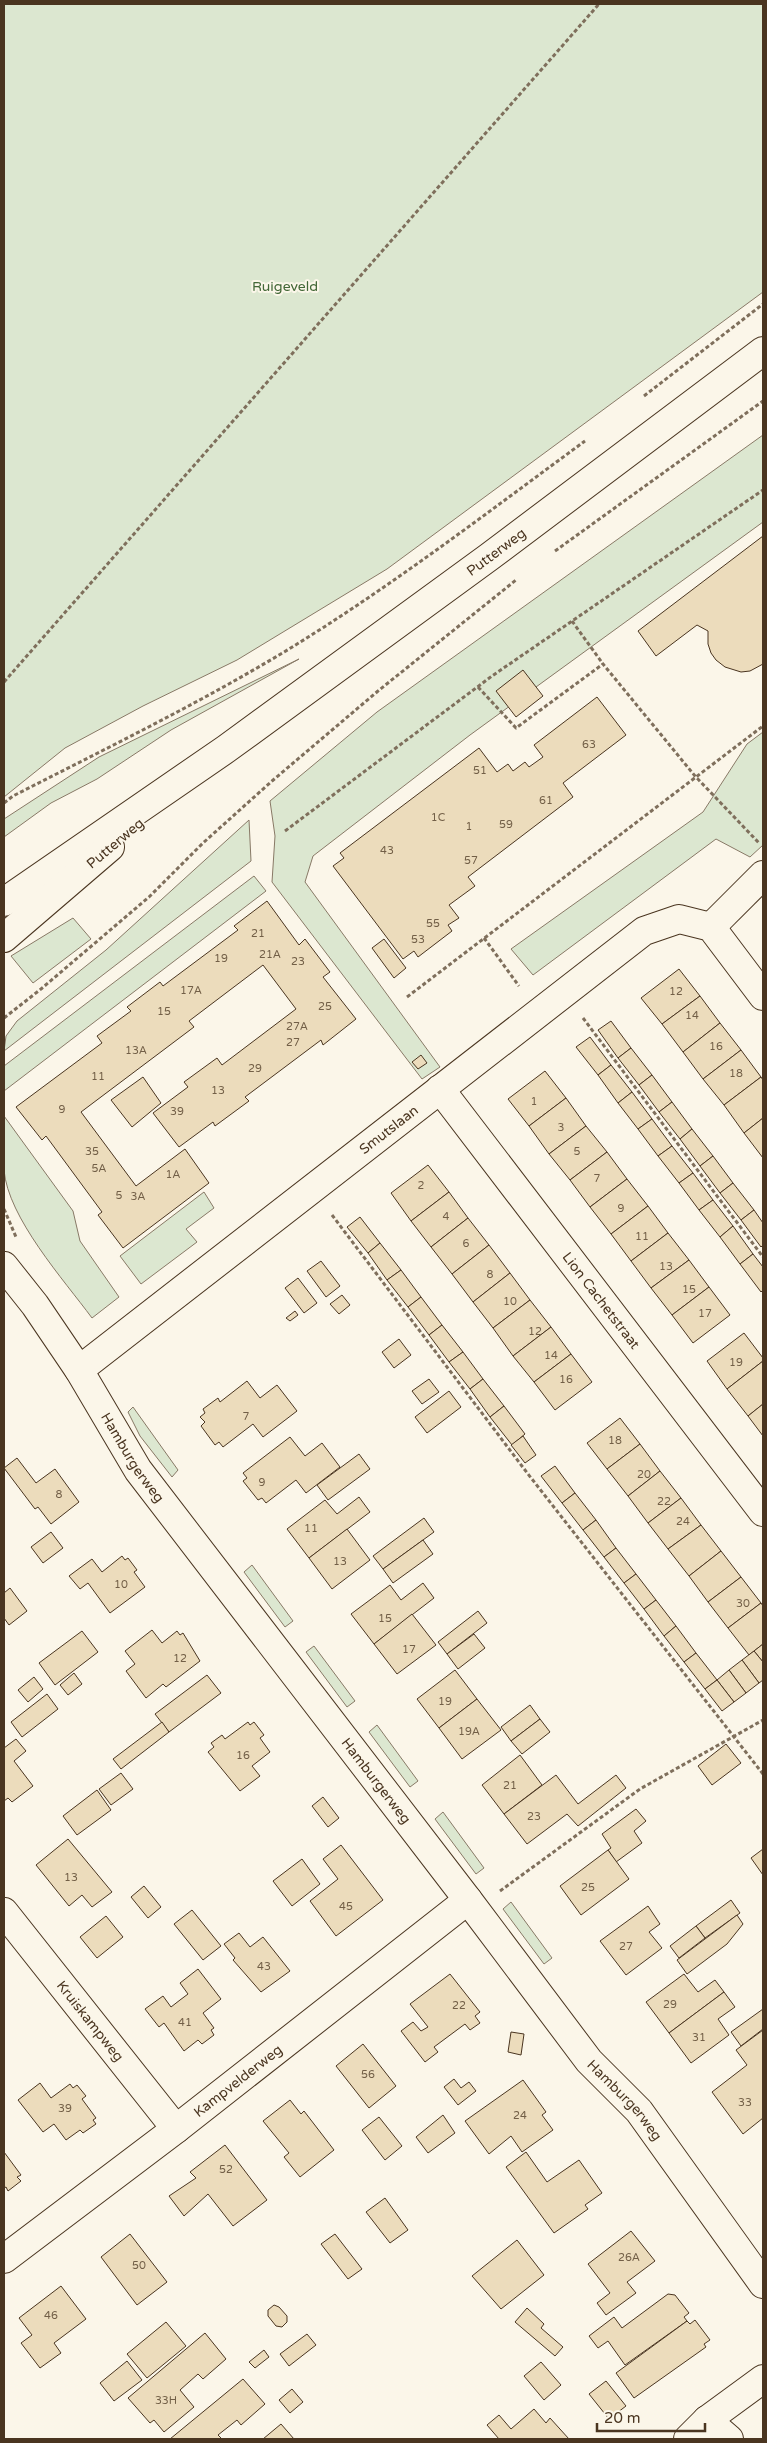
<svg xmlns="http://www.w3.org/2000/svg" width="767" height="2443" viewBox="0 0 767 2443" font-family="'Varela Round',sans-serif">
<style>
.green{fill:#dce7d0;stroke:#887966}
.building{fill:#ecdcbc;stroke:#4a3520}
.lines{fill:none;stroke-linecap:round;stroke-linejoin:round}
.minor-casing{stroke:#4a3520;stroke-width:30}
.tertiary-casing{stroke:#4a3520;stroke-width:30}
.primary-casing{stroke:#4a3520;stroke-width:30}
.path{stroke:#7f6f5c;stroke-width:3;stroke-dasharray:4 2.5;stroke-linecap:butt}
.minor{stroke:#fbf6e9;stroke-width:28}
.tertiary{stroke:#fbf6e9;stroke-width:28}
.primary{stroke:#fbf6e9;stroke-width:28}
.labels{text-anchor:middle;stroke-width:4;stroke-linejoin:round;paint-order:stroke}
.number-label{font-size:11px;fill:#725f47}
.park-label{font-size:14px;fill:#436837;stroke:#fbf6e9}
.street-label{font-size:14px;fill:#4a3520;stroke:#fbf6e9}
</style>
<rect width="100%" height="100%" fill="#fbf6e9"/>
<g class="green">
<polygon points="4,4 763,4 763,292 387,569 237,660 143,706 65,748 4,797"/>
<polygon points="763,435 763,522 470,735 313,856 305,882 440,1067 422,1079 272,882 275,836 270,801 377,712"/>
<polygon points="299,659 171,730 97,779 51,803 4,837 4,819 99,757"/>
<polygon points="763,732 763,845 750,857 716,839 533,975 511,949 703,812 747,744"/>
<polygon points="249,820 251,861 4,1051 6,1036 17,1021 106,950"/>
<polygon points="254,876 266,891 4,1091 4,1066"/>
<polygon points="73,918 91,939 33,983 11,956"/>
<path d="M 4,1116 L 73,1211 L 80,1241 L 119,1297 L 92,1318 C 64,1280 8,1218 4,1170 C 2,1153 4,1134 4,1116 Z"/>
<polygon points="204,1192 214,1208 186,1229 197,1242 141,1284 120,1256"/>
<polygon points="133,1407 178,1470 172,1477 140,1436 128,1412"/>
<polygon points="252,1565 293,1621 285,1627 244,1572"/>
<polygon points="314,1646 355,1701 347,1707 306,1652"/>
<polygon points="377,1725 418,1781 410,1787 369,1732"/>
<polygon points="443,1812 484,1868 476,1874 435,1819"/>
<polygon points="511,1902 552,1958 544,1964 503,1909"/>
</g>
<g class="building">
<polygon points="763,536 763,664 750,671 741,672 725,667 716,660 711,653 708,644 708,631 697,625 656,656 638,631"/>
<polygon points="523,670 543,696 516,717 496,691"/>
<polygon points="597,697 626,735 563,783 573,797 468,877 475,886 449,905 459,918 448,925 452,931 418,957 414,951 403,959 333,866 344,858 340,853 479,748 497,772 508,764 513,771 525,762 529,767 543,757 534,745"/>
<polygon points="267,901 299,945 305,939 330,972 323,977 356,1019 323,1045 321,1040 245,1097 249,1101 215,1126 213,1122 179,1147 153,1113 188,1087 184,1082 217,1058 222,1065 296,1009 263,965 189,1021 194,1027 81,1112 136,1186 185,1149 209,1183 123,1248 98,1215 102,1212 46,1136 42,1140 16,1107 102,1043 97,1036 131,1011 127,1007 160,982 163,986 238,930 234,926"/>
<polygon points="384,939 406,968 394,978 372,948"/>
<polygon points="679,969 700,996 662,1024 641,998"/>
<polygon points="700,996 720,1023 683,1052 662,1024"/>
<polygon points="611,1021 631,1048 618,1058 598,1030"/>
<polygon points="720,1023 741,1050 703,1079 683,1052"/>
<polygon points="590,1037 611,1065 598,1075 576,1047"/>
<polygon points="631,1048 652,1075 639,1085 618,1058"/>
<polygon points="741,1050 761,1077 724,1105 703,1079"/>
<polygon points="421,1055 427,1063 418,1069 412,1062"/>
<polygon points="611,1065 632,1092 618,1103 598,1075"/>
<polygon points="545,1071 566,1098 529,1126 508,1099"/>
<polygon points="652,1075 672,1102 659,1112 639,1085"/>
<polygon points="143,1077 161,1103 132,1127 111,1100"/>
<polygon points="761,1077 763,1080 763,1118 744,1133 724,1105"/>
<polygon points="632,1092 652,1119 638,1129 618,1103"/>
<polygon points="566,1098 586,1126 549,1154 529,1126"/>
<polygon points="672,1102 692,1129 680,1139 659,1112"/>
<polygon points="763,1118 763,1158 744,1133"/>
<polygon points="652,1119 672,1146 658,1156 638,1129"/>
<polygon points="586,1126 607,1152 570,1180 549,1154"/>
<polygon points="692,1129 713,1156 700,1166 680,1139"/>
<polygon points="672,1146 693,1173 679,1183 658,1156"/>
<polygon points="607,1152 627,1179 590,1207 570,1180"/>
<polygon points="713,1156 733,1183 720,1193 700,1166"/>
<polygon points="428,1165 449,1192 411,1221 391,1193"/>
<polygon points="693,1173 713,1200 699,1210 679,1183"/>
<polygon points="627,1179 648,1206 611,1234 590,1207"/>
<polygon points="733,1183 754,1210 741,1220 720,1193"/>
<polygon points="449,1192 468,1218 431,1247 411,1221"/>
<polygon points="713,1200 733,1226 720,1237 699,1210"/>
<polygon points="648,1206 668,1233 631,1261 611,1234"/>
<polygon points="754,1210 763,1223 763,1245 761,1247 741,1220"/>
<polygon points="360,1217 380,1243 368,1253 347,1227"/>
<polygon points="468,1218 489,1245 452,1274 431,1247"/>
<polygon points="733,1226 753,1254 740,1264 720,1237"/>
<polygon points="668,1233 689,1260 651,1288 631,1261"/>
<polygon points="380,1243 401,1270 387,1280 368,1253"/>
<polygon points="489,1245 510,1273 473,1302 452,1274"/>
<polygon points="753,1254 763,1267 763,1290 761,1292 740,1264"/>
<polygon points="689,1260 709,1287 672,1315 651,1288"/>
<polygon points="321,1261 340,1286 326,1297 307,1271"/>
<polygon points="401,1270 421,1297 408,1307 387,1280"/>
<polygon points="510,1273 530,1300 493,1328 473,1302"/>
<polygon points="298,1278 317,1303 304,1313 285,1288"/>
<polygon points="709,1287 730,1315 693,1343 672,1315"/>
<polygon points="342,1295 350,1305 339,1314 330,1304"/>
<polygon points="421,1297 442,1325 429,1335 408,1307"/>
<polygon points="530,1300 551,1327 513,1356 493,1328"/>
<polygon points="295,1311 298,1315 290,1321 286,1318"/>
<polygon points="442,1325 463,1352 449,1362 429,1335"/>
<polygon points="551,1327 571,1354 534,1382 513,1356"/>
<polygon points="744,1333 763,1358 763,1361 727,1389 707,1361"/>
<polygon points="399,1339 411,1355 394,1368 382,1352"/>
<polygon points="463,1352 483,1379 470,1389 449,1362"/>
<polygon points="571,1354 592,1382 555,1410 534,1382"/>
<polygon points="763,1361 763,1404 748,1416 727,1389"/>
<polygon points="429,1379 439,1392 422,1404 412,1391"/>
<polygon points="483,1379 504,1406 490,1417 470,1389"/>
<polygon points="247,1381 260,1398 277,1385 297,1411 263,1437 253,1424 223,1447 219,1442 215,1445 201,1426 205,1422 200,1417 205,1413 203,1409 218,1398 220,1402"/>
<polygon points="449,1391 461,1407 427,1433 415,1417"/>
<polygon points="763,1404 763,1436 748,1416"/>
<polygon points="504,1406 525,1434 512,1445 490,1417"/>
<polygon points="620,1418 640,1444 607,1469 587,1443"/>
<polygon points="523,1436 536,1455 525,1463 511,1445"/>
<polygon points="290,1437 305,1456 322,1443 340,1467 306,1493 296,1480 266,1503 262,1498 258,1500 243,1481 247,1478 243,1473"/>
<polygon points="640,1444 660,1471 628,1496 607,1469"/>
<polygon points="359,1454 370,1469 328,1500 317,1485"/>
<polygon points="17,1458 36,1483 55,1469 79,1502 51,1524 38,1507 35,1509 4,1468"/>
<polygon points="555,1466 575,1493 562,1503 541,1476"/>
<polygon points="660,1471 681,1498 648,1523 628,1496"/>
<polygon points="575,1493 596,1520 583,1530 562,1503"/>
<polygon points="359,1497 370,1512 309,1558 287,1529 325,1500 337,1514"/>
<polygon points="681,1498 701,1525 668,1549 648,1523"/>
<polygon points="424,1518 434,1532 383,1569 373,1556"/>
<polygon points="596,1520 616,1548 604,1557 583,1530"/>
<polygon points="701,1525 721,1551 689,1576 668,1549"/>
<polygon points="347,1529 370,1560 332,1589 309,1558"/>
<polygon points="51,1532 63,1548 43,1563 31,1547"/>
<polygon points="423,1540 433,1554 393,1583 383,1569"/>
<polygon points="616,1548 636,1574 624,1583 604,1557"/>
<polygon points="721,1551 741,1577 708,1602 689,1576"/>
<polygon points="122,1556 125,1560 128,1558 137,1570 134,1572 145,1587 110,1613 88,1583 80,1589 69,1576 92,1559 102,1572"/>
<polygon points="636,1574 656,1600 644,1609 624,1583"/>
<polygon points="741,1577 761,1603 728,1628 708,1602"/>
<polygon points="423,1583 434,1598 374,1644 351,1614 390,1585 401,1600"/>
<polygon points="10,1588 27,1611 9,1625 4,1618 4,1593"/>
<polygon points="656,1600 676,1626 664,1636 644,1609"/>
<polygon points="761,1603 763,1606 763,1644 749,1655 728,1628"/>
<polygon points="478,1611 487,1623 447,1654 438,1642"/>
<polygon points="412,1614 436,1645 397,1674 374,1644"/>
<polygon points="676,1626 696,1653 684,1662 664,1636"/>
<polygon points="152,1630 162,1643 177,1631 180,1635 183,1633 200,1661 166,1687 163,1684 146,1698 126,1671 135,1664 125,1651"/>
<polygon points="82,1631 98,1652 55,1685 39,1663"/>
<polygon points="474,1634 485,1648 458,1669 447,1654"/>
<polygon points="763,1644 763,1662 754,1651"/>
<polygon points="754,1651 763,1662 763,1680 759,1683 742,1660"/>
<polygon points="696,1653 717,1680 705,1689 684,1662"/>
<polygon points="742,1660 759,1683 746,1693 729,1670"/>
<polygon points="455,1670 477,1699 439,1728 417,1699"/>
<polygon points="729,1670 746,1693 734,1702 717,1680"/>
<polygon points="74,1673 82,1684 68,1695 60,1685"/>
<polygon points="207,1675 221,1693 169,1732 155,1714"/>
<polygon points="34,1677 43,1689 28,1702 18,1690"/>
<polygon points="717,1680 734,1702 722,1711 705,1689"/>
<polygon points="47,1694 58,1709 22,1737 11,1722"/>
<polygon points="477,1699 501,1730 462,1759 439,1728"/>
<polygon points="530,1705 540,1719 511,1741 501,1727"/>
<polygon points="540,1719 550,1732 522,1754 511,1741"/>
<polygon points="162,1722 169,1732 121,1769 113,1759"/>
<polygon points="248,1722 250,1725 254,1722 264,1735 260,1738 270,1752 252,1766 260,1776 240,1791 208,1752 214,1747 211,1743 222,1735 225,1739"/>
<polygon points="16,1739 26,1751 14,1761 33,1786 12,1802 8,1798 4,1801 4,1748"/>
<polygon points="726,1744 741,1763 712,1785 698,1766"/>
<polygon points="520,1755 542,1785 504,1814 482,1785"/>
<polygon points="121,1773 133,1789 111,1805 99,1789"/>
<polygon points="556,1775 578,1804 616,1775 626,1788 578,1826 567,1814 527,1844 504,1814"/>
<polygon points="97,1790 111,1810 77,1835 63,1816"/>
<polygon points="323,1797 339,1818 328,1827 312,1806"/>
<polygon points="636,1809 646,1821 634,1831 642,1843 616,1862 608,1850 611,1848 602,1834"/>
<polygon points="68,1839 112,1892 92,1907 82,1895 69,1906 36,1865"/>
<polygon points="341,1845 383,1900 336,1936 310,1901 338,1879 323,1859"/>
<polygon points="763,1849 763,1875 751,1858"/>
<polygon points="608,1850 629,1879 581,1915 560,1886"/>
<polygon points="302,1859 320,1884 292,1906 273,1881"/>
<polygon points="144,1886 161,1907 148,1918 131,1897"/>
<polygon points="731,1900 740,1913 705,1938 696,1926"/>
<polygon points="648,1906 660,1924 649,1932 662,1948 626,1975 600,1941"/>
<polygon points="192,1910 221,1946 203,1960 174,1924"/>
<polygon points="737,1915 743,1924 727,1944 687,1974 677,1960"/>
<polygon points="106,1916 123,1937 97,1958 80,1937"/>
<polygon points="696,1926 705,1938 679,1958 670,1946"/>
<polygon points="239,1933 250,1947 263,1937 290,1971 261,1992 233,1960 235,1958 224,1944"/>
<polygon points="198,1969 221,1999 203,2013 214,2028 211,2030 214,2035 202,2044 198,2040 184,2051 164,2023 159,2027 145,2009 163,1996 171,2007 180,2000 188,1994 180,1983"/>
<polygon points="450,1974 480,2012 475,2016 480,2023 470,2030 465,2024 434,2047 438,2052 425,2062 401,2031 413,2022 421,2031 428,2027 410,2004"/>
<polygon points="684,1974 698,1992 715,1980 724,1992 669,2033 646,2002"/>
<polygon points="724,1992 735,2007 718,2019 729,2035 691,2063 669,2033"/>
<polygon points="763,2009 763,2029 741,2046 731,2032"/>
<polygon points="763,2030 763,2118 743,2134 712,2092 747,2065 736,2050"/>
<polygon points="511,2032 524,2034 521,2055 508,2052"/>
<polygon points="363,2044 396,2086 369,2108 336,2066"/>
<polygon points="454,2079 461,2088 469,2082 476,2091 458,2105 444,2087"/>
<polygon points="523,2080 546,2112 542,2115 553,2130 522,2152 511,2136 489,2154 465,2121"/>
<polygon points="40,2083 51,2098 70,2084 73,2088 77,2085 86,2096 82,2099 96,2118 93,2120 96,2124 83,2133 80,2130 66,2140 54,2124 43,2132 18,2100"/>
<polygon points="290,2100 301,2114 304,2111 334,2150 300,2177 284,2157 289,2153 263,2121"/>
<polygon points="443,2115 455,2133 428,2153 416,2137"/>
<polygon points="379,2117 402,2146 385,2160 362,2130"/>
<polygon points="225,2145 267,2200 233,2226 208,2194 184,2216 169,2196 196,2178 190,2172"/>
<polygon points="4,2152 21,2175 17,2177 21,2181 8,2191 6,2187 4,2188"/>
<polygon points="526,2152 547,2182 579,2160 602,2193 585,2205 588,2209 554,2233 506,2167"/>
<polygon points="385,2198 408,2230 390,2243 366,2212"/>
<polygon points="631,2231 655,2261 627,2282 636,2293 606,2315 597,2303 610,2293 588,2264"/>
<polygon points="130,2234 167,2282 137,2305 101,2257"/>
<polygon points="335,2234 362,2269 348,2279 321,2244"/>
<polygon points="517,2240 544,2275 501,2309 472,2276"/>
<polygon points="61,2286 86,2319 54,2343 61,2353 40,2368 21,2343 32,2335 19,2318"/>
<polygon points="668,2294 675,2295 689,2313 684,2317 687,2321 625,2365 608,2341 598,2348 589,2336 614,2317 622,2328"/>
<polygon points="274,2305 279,2307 287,2316 287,2322 282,2327 276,2326 268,2316 268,2310"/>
<polygon points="527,2308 544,2324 541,2328 563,2347 555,2356 515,2322"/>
<polygon points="695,2320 710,2340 704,2344 706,2347 634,2398 616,2373 687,2321 690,2324"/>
<polygon points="166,2322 186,2346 147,2378 127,2354"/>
<polygon points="205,2333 226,2359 203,2379 198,2374 180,2390 194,2407 164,2432 154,2420 150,2423 128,2398"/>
<polygon points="307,2334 316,2345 289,2366 280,2354"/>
<polygon points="264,2350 269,2357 255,2368 249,2362"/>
<polygon points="127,2361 142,2380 114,2401 100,2383"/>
<polygon points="541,2362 561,2385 544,2400 524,2376"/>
<polygon points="243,2379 265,2404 241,2425 237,2420 218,2435 222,2439 170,2439"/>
<polygon points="606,2381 626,2406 609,2419 589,2394"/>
<polygon points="292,2389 303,2402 290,2413 279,2400"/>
<polygon points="534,2409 546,2423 550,2418 569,2439 499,2439 487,2425 499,2415 511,2429"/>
<polygon points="281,2424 294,2439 263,2439"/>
</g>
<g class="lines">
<defs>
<g id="minor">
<polyline points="711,927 763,875"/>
<path id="s1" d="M 440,1089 L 763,1512"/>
<path id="s2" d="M 79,1370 L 644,931 L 679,919 L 711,927 L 763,996"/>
<path id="s3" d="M 4,1912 L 176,2129"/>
<path id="s4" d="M 4,2259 L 176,2129 L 468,1900"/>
<polyline points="707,2420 729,2439"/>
<polyline points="688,2439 707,2420 763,2379"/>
</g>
<g id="tertiary">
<path id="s5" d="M 4,1266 L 35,1305 L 79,1370 L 138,1470 L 468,1900 L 589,2061 L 639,2111 L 763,2284"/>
</g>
<g id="primary">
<path id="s6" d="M 4,902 L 226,749 L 489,557 L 763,351"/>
<polyline points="4,938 110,847"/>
</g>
</defs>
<use href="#minor" class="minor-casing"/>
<use href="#tertiary" class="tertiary-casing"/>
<use href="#primary" class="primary-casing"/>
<g class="path">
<polyline points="644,396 763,304"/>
<polyline points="555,551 763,401"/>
<polyline points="572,621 603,664"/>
<polyline points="4,682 599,4"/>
<polyline points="478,687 516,728 603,664 695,776 759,843"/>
<path d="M 4,803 L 13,796 C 105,749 200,703 289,649 C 392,586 488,512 585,441"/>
<polyline points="285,831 492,676 763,490"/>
<polyline points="484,938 519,986"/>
<polyline points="407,997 763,726"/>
<polyline points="4,1018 41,989 149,897 203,843 272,781 378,691 516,580"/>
<polyline points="583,1018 763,1257"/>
<polyline points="4,1209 16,1237"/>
<polyline points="332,1215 528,1474 763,1774"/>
<polyline points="500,1891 640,1789 763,1720"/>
</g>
<use href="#minor" class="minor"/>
<use href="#tertiary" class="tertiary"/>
<use href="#primary" class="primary"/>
</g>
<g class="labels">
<g class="number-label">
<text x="589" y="748">63</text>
<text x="480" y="774">51</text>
<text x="546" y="804">61</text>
<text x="438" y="821">1C</text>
<text x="506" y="828">59</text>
<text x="469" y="830">1</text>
<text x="387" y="854">43</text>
<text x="471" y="864">57</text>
<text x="433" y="927">55</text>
<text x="258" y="937">21</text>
<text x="418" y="943">53</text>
<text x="270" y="958">21A</text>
<text x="221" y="962">19</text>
<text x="298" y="965">23</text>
<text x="191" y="994">17A</text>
<text x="676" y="995">12</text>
<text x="325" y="1010">25</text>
<text x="164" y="1015">15</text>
<text x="692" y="1019">14</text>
<text x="297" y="1030">27A</text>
<text x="293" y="1046">27</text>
<text x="716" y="1050">16</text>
<text x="136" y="1054">13A</text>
<text x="255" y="1072">29</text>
<text x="736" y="1077">18</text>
<text x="98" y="1080">11</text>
<text x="218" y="1094">13</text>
<text x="534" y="1105">1</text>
<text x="62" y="1113">9</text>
<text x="177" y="1115">39</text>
<text x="561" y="1131">3</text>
<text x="92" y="1155">35</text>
<text x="577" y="1155">5</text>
<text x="99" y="1172">5A</text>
<text x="173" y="1178">1A</text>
<text x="597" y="1182">7</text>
<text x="421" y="1189">2</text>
<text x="119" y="1199">5</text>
<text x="138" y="1200">3A</text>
<text x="621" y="1212">9</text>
<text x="446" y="1220">4</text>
<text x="642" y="1240">11</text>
<text x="466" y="1247">6</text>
<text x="666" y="1270">13</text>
<text x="490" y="1278">8</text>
<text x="689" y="1293">15</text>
<text x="510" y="1305">10</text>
<text x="705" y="1317">17</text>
<text x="535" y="1335">12</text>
<text x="551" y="1359">14</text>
<text x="736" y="1366">19</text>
<text x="566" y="1383">16</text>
<text x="246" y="1420">7</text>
<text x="615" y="1444">18</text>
<text x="644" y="1478">20</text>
<text x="262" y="1486">9</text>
<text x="59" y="1498">8</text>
<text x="664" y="1505">22</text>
<text x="683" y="1525">24</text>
<text x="311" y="1532">11</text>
<text x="340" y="1565">13</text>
<text x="121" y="1588">10</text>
<text x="743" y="1607">30</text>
<text x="385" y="1622">15</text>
<text x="409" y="1653">17</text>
<text x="180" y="1662">12</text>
<text x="445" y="1705">19</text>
<text x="469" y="1735">19A</text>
<text x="243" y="1759">16</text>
<text x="510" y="1789">21</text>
<text x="534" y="1820">23</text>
<text x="71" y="1881">13</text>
<text x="588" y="1891">25</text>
<text x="346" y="1910">45</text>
<text x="626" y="1950">27</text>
<text x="264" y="1970">43</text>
<text x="670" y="2008">29</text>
<text x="459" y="2009">22</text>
<text x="185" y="2026">41</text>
<text x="699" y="2041">31</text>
<text x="368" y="2078">56</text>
<text x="745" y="2106">33</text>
<text x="65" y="2112">39</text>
<text x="520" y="2119">24</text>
<text x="226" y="2173">52</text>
<text x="629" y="2261">26A</text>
<text x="139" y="2269">50</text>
<text x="51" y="2319">46</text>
<text x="166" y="2404">33H</text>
</g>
<g class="park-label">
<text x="285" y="291">Ruigeveld</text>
</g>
<g class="street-label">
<text dy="5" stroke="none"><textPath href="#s6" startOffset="604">Putterweg</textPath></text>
<text transform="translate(115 843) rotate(-40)" y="5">Putterweg</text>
<text dy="5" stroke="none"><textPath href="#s2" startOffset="392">Smutslaan</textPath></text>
<text dy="5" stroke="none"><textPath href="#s1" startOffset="266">Lion Cachetstraat</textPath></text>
<text dy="5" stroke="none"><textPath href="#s5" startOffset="231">Hamburgerweg</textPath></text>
<text dy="5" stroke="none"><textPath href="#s5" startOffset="636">Hamburgerweg</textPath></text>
<text dy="5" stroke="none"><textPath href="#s3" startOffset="139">Kruiskampweg</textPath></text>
<text dy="5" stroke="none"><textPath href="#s4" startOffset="294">Kampvelderweg</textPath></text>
<text dy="5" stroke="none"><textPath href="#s5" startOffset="1041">Hamburgerweg</textPath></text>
</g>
</g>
<rect width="767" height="2443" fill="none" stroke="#4a3520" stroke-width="10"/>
<path d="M597 2423v8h108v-8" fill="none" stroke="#4a3520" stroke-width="2.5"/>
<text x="604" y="2423" font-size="15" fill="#4a3520" stroke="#fbf6e9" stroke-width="4" paint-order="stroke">20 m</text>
</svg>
